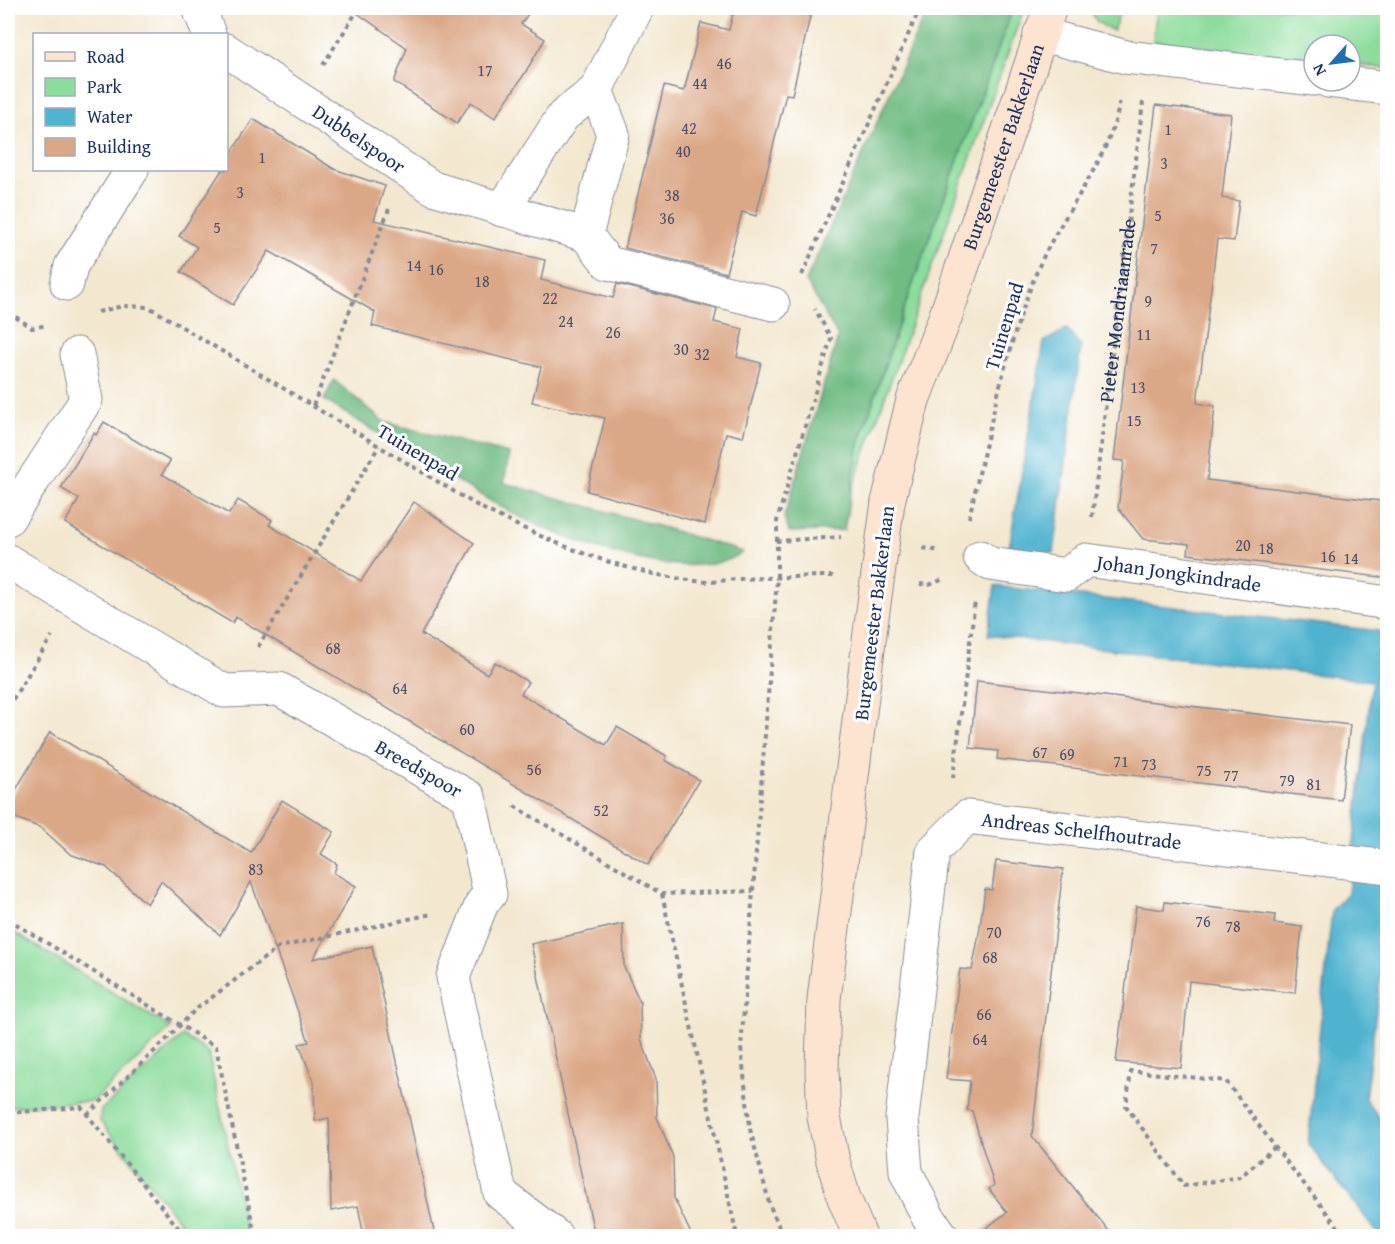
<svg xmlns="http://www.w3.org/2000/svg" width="1395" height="1244" viewBox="0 0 1395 1244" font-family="'Gentium Book Plus',serif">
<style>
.green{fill:#8cdc9b;stroke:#54867c;stroke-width:1.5}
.forest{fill:#71bc83;stroke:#467670;stroke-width:1.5}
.water{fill:#50b3cf;stroke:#367196;stroke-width:1.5}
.building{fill:#dba887}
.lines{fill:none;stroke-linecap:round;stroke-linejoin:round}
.street-casing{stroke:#878b96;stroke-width:35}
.secondary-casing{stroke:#878b96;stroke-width:35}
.path{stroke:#878b96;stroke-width:4;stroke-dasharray:4.5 4.5;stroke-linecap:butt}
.street{stroke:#fff;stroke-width:33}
.secondary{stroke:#fde4d0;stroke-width:33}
.secondary-bridge-casing{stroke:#878b96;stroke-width:35;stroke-linecap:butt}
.secondary-bridge{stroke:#fde4d0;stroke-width:33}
.labels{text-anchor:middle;stroke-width:6;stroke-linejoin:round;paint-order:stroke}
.number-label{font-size:16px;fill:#4b4d68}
.street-label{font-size:20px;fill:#1b2f5e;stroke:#fff}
</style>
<rect width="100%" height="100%" fill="#fff"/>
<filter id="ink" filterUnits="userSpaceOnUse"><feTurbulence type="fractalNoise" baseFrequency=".0167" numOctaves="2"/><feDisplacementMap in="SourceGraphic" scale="12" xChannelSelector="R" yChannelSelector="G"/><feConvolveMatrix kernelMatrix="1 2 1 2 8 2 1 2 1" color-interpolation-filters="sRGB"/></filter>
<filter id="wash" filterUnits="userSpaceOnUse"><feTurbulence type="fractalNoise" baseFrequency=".008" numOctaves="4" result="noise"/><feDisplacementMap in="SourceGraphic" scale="24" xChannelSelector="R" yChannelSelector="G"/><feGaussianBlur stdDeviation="1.35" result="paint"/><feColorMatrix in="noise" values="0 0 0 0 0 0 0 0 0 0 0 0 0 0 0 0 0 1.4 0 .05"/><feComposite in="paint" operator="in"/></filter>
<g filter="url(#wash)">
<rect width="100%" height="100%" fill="#f3e7cf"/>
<g class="green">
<polygon points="1013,8 1024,8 849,498 859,444 902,314"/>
<polygon points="1089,8 1121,8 1113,31 1097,22"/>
<polygon points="1157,8 1387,8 1387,69 1350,64 1350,45 1314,45 1314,60 1153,41"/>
<polygon points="8,929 171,1028 93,1101 8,1107"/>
<polygon points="183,1036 208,1052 247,1236 191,1236 100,1121 101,1110"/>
</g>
<g class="forest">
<polygon points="928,8 1013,8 902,314 859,444 844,530 789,532 784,517 838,337 806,281"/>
<path d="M 334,380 L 384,422 L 509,454 L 504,483 L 658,526 L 743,552 C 694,586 587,547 537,525 C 509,513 483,496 457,481 C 413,454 368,427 324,400 Z"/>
</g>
<g class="water">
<polygon points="1067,329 1081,346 1054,553 1009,548 1044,342"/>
<polygon points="995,586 1387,632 1388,916 1365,1099 1387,1127 1387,1236 1380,1236 1308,1144 1332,910 1348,893 1372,681 988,635"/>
</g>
<g id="blocks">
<g class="building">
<polygon points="350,8 532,8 521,24 545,39 525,73 495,118 471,102 457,123 394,82 407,48"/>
<polygon points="734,8 812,8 792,95 786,94 756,216 742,212 726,273 625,248 664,86 684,91 701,23 729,30"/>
<polygon points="1156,105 1231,114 1222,198 1239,201 1234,241 1217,239 1197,403 1215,406 1207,480 1388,502 1388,578 1188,554 1189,544 1143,539 1118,508 1124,461 1114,460"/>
<polygon points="253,119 334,169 385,186 374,220 545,260 541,280 613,298 617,284 717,309 714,322 743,329 737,357 761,363 743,437 726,433 705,524 587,491 605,418 532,402 541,367 372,326 375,312 269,251 233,305 181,272 197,247 179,236 222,170 226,170 226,161"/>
<polygon points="104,422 170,461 162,474 229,514 238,500 272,520 269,525 361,581 414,502 474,543 421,634 487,674 495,662 528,682 521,694 606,745 617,727 667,756 665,760 699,780 648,865 236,617 232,623 65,523 79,499 61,488 94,433 96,435"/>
<polygon points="977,681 1350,725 1341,800 997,759 998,751 970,748"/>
<polygon points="50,732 251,853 282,800 334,832 321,854 337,864 334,873 356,886 313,959 372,946 435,1236 364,1236 358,1206 331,1211 329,1118 315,1121 314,1083 299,1044 309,1042 251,882 220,935 161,881 147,904 106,867 70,854 41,828 8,815 8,803"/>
<polygon points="996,861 1063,869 1032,1136 1113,1236 976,1236 1007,1212 989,1189 994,1185 983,1149 972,1111 967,1110 970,1081 946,1079 960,969 972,970 979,934 985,889 992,890"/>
<polygon points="1165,902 1275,915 1274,923 1302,927 1295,993 1189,981 1181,1068 1116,1062 1136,906 1164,910"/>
<polygon points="623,924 624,967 640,1002 641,1039 656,1079 657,1117 673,1157 674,1198 692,1236 595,1236 584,1187 531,944"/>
</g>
</g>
</g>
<g filter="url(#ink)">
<use href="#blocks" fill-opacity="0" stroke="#878b96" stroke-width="1.5"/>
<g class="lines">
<defs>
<g id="street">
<polyline points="199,8 209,34"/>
<polyline points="1040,34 1126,57 1314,79"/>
<path id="s2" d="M 226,50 L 433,188 L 586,235 L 608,263 L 773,304"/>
<polyline points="1328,81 1388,88"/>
<polyline points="502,210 563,116 596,90 637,8"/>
<polyline points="586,235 613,134 596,90"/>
<polyline points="67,284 71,266 132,170"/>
<polyline points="8,519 86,400 77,354"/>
<path id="s3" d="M 980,557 L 990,564 L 1067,575 L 1086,560 L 1388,603"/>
<path id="s4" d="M 8,561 L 224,691 L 279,689 L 469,797 L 490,894 L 482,903 L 453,977 L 500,1193 L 556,1236"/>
<path id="s5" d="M 942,1236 L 928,1217 L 906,1172 L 902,1118 L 933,851 L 967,817 L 1388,867"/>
</g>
<g id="secondary">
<path id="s6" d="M 888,502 L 913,400 L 945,318 L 1050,8"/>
<polyline points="860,1236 844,1198 833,1161 824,1117 822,1070 824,999 871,625"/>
</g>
</defs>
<use href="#street" class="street-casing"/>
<use href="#secondary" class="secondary-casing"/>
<g class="path">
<polyline points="323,65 359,8"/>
<polyline points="802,275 920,8"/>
<polyline points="8,312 32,328 47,325"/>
<path d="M 98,312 L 123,306 L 149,307 L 478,506 C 550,543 626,575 707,582 C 718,582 729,579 739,579 C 771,578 803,576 835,576"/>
<polyline points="313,406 389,209"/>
<path id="s1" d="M 1092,517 L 1143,102"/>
<path d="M 969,518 C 988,435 1005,350 1037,271 C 1060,215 1112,159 1120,99"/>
<polyline points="776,541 841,537"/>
<polyline points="923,548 940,551"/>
<polyline points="920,584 929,585 944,579"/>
<polyline points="258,647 379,446"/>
<polyline points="8,707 52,636"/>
<polyline points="953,778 975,601"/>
<polyline points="514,806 662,894 753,891"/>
<polyline points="662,894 737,1236"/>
<polyline points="8,919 216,1047 255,1236"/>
<polyline points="8,1113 81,1107 185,1236"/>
<polyline points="87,1115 164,1042 195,1010 279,947 432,914"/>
<polyline points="1275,1147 1240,1177 1184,1186 1126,1106 1131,1071 1226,1081 1275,1147 1345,1236"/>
<polyline points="783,1236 770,1206 750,1129 741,1048 777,578 777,521 831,338 815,309"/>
</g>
<use href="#street" class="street"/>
<use href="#secondary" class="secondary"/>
<defs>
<polyline id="secondary-bridge" points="871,625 888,502"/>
</defs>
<use href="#secondary-bridge" class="secondary-bridge-casing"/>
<use href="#secondary-bridge" class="secondary-bridge"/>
</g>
</g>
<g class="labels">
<g class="number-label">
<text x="724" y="69">46</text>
<text x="485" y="76">17</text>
<text x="700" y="89">44</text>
<text x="689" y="134">42</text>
<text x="1168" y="135">1</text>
<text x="683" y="157">40</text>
<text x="262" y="163">1</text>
<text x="1164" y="169">3</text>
<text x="240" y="198">3</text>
<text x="672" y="201">38</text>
<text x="1158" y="221">5</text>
<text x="667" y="224">36</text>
<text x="217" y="233">5</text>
<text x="1154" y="254">7</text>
<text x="414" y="271">14</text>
<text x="436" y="275">16</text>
<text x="482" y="287">18</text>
<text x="550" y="304">22</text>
<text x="1148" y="307">9</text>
<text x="566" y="327">24</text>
<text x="613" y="338">26</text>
<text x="1144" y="340">11</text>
<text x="681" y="355">30</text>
<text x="702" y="360">32</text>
<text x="1138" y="393">13</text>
<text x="1134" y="426">15</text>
<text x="1243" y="551">20</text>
<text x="1266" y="554">18</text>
<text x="1328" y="562">16</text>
<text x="1351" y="564">14</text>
<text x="333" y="654">68</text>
<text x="400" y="694">64</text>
<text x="467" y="735">60</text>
<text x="1040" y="758">67</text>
<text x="1067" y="760">69</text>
<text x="1121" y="767">71</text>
<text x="1149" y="770">73</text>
<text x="534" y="775">56</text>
<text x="1204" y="776">75</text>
<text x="1231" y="781">77</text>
<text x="1287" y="786">79</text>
<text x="1314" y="790">81</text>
<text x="601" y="816">52</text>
<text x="256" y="875">83</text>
<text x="1203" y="927">76</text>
<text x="1233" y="932">78</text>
<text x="994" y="938">70</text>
<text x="990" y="963">68</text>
<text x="984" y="1020">66</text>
<text x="980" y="1045">64</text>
</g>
<g class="street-label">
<text dy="7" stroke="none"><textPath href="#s2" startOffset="160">Dubbelspoor</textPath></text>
<text dy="7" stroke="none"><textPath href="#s6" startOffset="374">Burgemeester Bakkerlaan</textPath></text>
<text dy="7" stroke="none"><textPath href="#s1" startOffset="208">Pieter Mondriaanrade</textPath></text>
<text transform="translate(1004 326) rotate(-73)" y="7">Tuinenpad</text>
<text transform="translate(418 452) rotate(31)" y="7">Tuinenpad</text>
<text dy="7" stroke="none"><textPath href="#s3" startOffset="208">Johan Jongkindrade</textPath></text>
<text transform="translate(874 613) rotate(-83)" y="7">Burgemeester Bakkerlaan</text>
<text dy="7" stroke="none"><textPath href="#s4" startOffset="468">Breedspoor</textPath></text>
<text dy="7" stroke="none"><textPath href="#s5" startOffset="560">Andreas Schelfhoutrade</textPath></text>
</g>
</g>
<rect width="1395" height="1244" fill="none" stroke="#fff" stroke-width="30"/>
<rect x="33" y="33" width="195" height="138" fill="#ffffff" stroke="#a4acbf" stroke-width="1.5"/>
<rect x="45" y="52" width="30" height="9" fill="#fde4d0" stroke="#a4acbf" stroke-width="1.5"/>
<text x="87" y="63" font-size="18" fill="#1b2f5e">Road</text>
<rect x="45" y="78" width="30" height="18" fill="#8cdc9b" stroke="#a4acbf" stroke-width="1.5"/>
<text x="87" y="93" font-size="18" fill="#1b2f5e">Park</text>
<rect x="45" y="108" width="30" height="18" fill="#50b3cf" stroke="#a4acbf" stroke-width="1.5"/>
<text x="87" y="123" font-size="18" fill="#1b2f5e">Water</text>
<rect x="45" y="138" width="30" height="18" fill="#dba887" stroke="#a4acbf" stroke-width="1.5"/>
<text x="87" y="153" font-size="18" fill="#1b2f5e">Building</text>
<g transform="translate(1332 63) rotate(242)"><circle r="28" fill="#ffffff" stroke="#a4acbf" stroke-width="1.5"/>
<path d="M0-4.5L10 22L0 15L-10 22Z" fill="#1f6fb2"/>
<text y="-9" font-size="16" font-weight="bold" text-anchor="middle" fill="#1b2f5e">N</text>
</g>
</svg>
